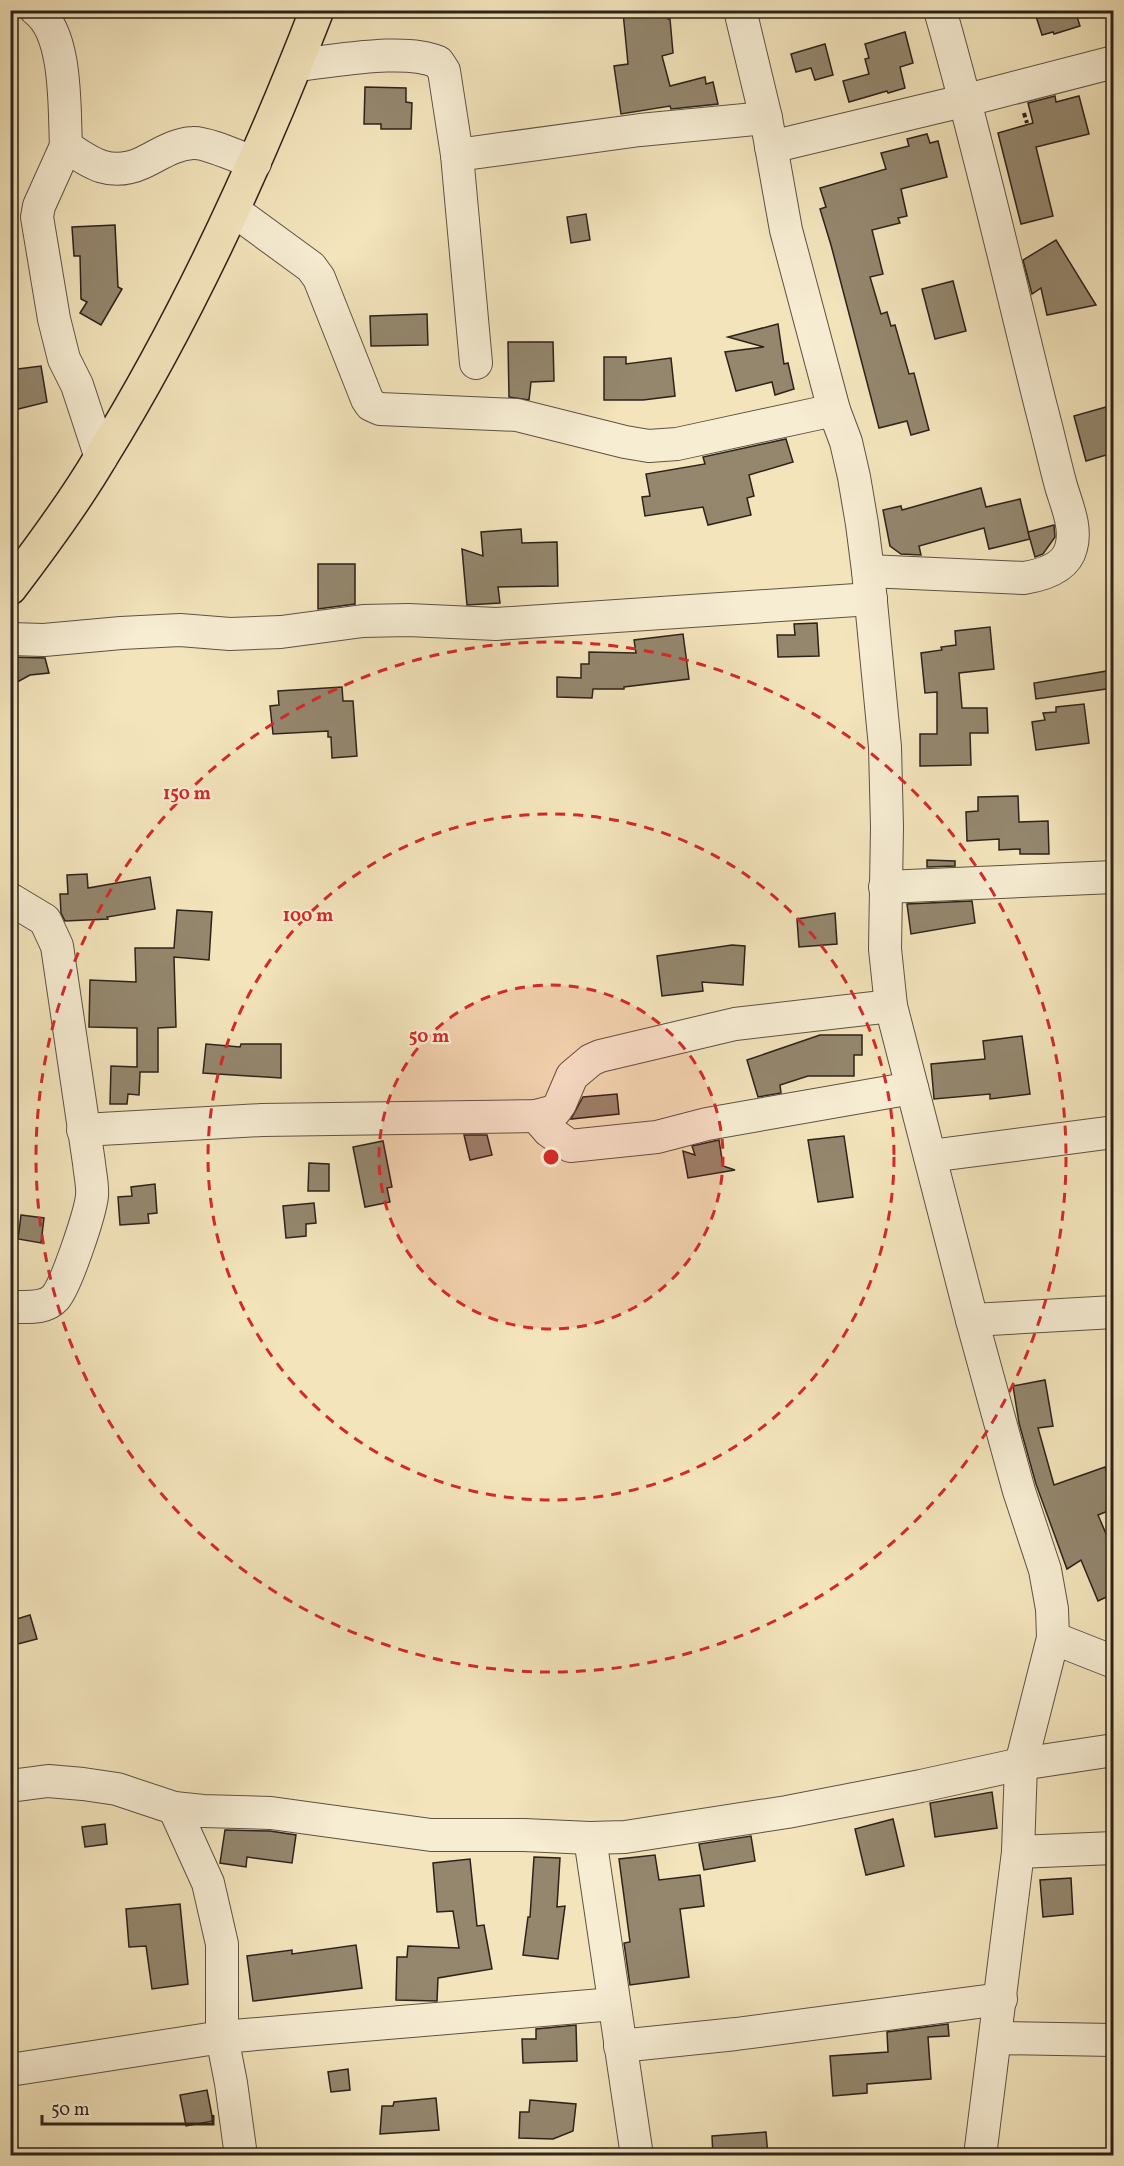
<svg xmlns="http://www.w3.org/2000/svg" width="1124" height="2166" viewBox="0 0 1124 2166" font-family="Vollkorn,serif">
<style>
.building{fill:#94876e;stroke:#2d221a;stroke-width:1.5}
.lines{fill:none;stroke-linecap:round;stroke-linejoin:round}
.minor-casing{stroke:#5e5242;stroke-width:34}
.major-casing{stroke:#2d221a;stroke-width:36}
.path{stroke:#2d221a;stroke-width:4;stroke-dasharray:4.5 3;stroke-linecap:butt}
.minor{stroke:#f7edd3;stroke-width:32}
.major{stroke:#f3e4bc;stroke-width:33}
.ring{fill:none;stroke:#d62828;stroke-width:3;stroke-dasharray:10 8}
.centre{fill:#d62828;stroke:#f7edd3;stroke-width:3}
.ring-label{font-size:18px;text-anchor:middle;font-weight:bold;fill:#d62828;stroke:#f7edd3;stroke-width:4.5;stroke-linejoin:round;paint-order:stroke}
</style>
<rect width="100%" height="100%" fill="#f3e4bc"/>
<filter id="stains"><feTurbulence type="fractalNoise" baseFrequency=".00333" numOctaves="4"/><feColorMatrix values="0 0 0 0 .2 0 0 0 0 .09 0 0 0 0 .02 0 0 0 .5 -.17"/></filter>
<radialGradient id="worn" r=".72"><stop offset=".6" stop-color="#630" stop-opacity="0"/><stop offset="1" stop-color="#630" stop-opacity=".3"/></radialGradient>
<g class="building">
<polygon points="634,10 667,10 668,19 670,19 673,53 662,56 670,86 705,77 706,84 713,82 718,104 671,109 670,106 621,114 614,66 628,64 623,12"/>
<polygon points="1034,10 1075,10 1080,26 1054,34 1053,32 1042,35"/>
<polygon points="905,32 913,63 900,67 905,88 888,93 887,91 849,102 843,81 869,74 865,59 869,58 865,44"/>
<polygon points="825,44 833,75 815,80 811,68 796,72 791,54"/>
<polygon points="365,87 406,88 406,102 412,103 411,129 381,129 381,124 364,124"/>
<polygon points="1055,96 1056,102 1079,96 1089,134 1036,147 1053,216 1021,224 998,133 1033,123 1028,103"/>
<polygon points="927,134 930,143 938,141 947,177 901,189 907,216 898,218 900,223 872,230 883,274 870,277 881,314 887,312 891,326 895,325 909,374 914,373 929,430 911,435 907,421 879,428 831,245 820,209 826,207 820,188 886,169 881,153 909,146 907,139"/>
<polygon points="586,214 590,240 571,243 567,217"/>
<polygon points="115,225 118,287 122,289 101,325 80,313 87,302 81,299 80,256 74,256 72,227"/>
<polygon points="1056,240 1096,305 1047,315 1041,288 1032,294 1023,260"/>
<polygon points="953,281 966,331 935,339 922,289"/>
<polygon points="427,314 428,345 371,346 370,316"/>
<polygon points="778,324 784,364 788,363 794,389 775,395 772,382 736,391 725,352 764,347 728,337"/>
<polygon points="508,342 553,342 554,381 531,382 529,400 509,397"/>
<polygon points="604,357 626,357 626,364 671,358 675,396 643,400 604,400"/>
<polygon points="41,366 47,402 10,411 10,370"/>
<polygon points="1113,405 1113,453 1086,461 1074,416"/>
<polygon points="786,439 793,462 749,475 754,496 747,498 751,515 708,525 703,507 645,516 642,497 650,496 646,474 705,464 703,457"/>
<polygon points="981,488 986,507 1020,499 1030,539 989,549 984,528 919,546 921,555 901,554 890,546 883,510 901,506 902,510"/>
<polygon points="1054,525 1055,537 1043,554 1035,557 1028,532"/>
<polygon points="521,529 522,543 557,542 558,586 498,587 500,603 467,605 462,549 483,556 481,532"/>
<polygon points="318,564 355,564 355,604 318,609"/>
<polygon points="817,623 819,656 778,657 777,635 795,635 794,624"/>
<polygon points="990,627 994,669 959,673 962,708 987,708 988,733 970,733 971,765 920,766 920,734 937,734 937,692 925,693 921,653 942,650 941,647 956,645 955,631"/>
<polygon points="683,634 689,679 624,687 624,689 593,689 592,698 557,697 557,677 581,678 581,664 589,664 589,652 636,653 634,640"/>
<polygon points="10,657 45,658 49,673 30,675 10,686"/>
<polygon points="1113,670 1113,688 1036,699 1034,683"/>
<polygon points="342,687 343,701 353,701 357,756 332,758 331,737 328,737 328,731 273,734 270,706 279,705 278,691"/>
<polygon points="1084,704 1089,743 1036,750 1032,722 1045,720 1043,713 1056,712 1056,707"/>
<polygon points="1018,796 1019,822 1048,821 1049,854 1020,854 1020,849 999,850 999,839 967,841 966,812 978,811 978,797"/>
<polygon points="927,860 955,861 955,866 927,867"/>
<polygon points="87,874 88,888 150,877 155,909 107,917 108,919 65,921 61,913 60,894 68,894 67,875"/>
<polygon points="972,901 975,923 911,934 907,904"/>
<polygon points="177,910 212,912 209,960 174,957 176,1027 158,1028 158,1072 140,1072 139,1095 128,1094 127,1104 110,1104 111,1066 137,1067 137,1028 89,1027 90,980 136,982 135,948 174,948"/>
<polygon points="835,913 837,944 799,947 797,919"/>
<polygon points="732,945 745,946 743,985 702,982 703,991 662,996 657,956"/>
<polygon points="820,1035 862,1035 862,1055 854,1055 854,1076 808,1076 780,1085 781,1093 758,1097 747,1060"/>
<polygon points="1022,1036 1030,1094 990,1099 990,1094 934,1099 931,1064 985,1059 983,1041"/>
<polygon points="206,1044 240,1047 241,1044 281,1044 281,1078 203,1073"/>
<polygon points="617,1094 619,1114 571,1119 583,1097"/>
<polygon points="464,1135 487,1135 492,1155 470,1160"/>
<polygon points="844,1136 853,1197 818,1202 808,1140"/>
<polygon points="719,1140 723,1166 735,1170 688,1178 683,1151 695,1155 692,1146"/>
<polygon points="383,1141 392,1187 387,1188 390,1202 365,1207 353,1147"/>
<polygon points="309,1163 329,1164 329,1191 308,1191"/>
<polygon points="155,1184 157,1213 148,1214 149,1223 120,1225 118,1197 132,1196 131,1187"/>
<polygon points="314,1203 316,1223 306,1224 306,1236 286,1238 283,1206"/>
<polygon points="21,1215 44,1218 41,1243 18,1239"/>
<polygon points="1045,1380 1053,1426 1038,1428 1054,1485 1105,1467 1113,1489 1113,1509 1098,1515 1113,1550 1113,1594 1098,1601 1081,1560 1067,1569 1036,1484 1019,1423 1013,1386"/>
<polygon points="30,1615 37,1639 10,1646 10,1621"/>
<polygon points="992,1792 997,1828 935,1837 930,1803"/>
<polygon points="893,1819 904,1866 866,1875 855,1829"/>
<polygon points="105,1824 107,1844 85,1847 82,1827"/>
<polygon points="225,1830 270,1831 296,1835 292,1863 247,1857 246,1867 220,1863"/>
<polygon points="751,1836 755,1861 704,1870 699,1844"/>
<polygon points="655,1855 659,1880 700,1875 704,1906 680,1909 689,1977 630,1985 624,1943 630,1942 619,1859"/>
<polygon points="534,1857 560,1858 557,1907 565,1906 558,1959 523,1955 528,1917 530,1917"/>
<polygon points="470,1859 477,1926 484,1925 492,1969 438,1978 437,2001 396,2000 397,1957 407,1957 408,1946 459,1948 453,1911 437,1912 433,1863"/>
<polygon points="1071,1878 1073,1914 1043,1917 1040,1880"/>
<polygon points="180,1904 188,1984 152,1989 146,1946 129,1947 126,1909"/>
<polygon points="356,1945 362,1988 253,2001 247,1956 292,1950 292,1954"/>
<polygon points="948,2024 949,2036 928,2037 931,2079 867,2084 867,2093 833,2096 830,2056 888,2052 887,2032"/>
<polygon points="576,2025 577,2061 523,2063 522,2039 536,2039 536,2029"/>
<polygon points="348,2069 350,2090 331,2092 328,2072"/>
<polygon points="207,2090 213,2121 186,2126 180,2095"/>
<polygon points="436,2098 439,2130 380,2134 382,2106 393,2106 394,2102"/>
<polygon points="530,2100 576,2104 573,2131 553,2139 519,2138 520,2112 529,2112"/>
<polygon points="766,2132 768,2156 713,2156 712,2136"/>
</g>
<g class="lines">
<defs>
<g id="minor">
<path d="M 36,10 C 68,34 64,109 66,146 C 91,164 111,177 142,163 C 159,155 174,144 193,143 C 206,142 241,158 255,163"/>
<polyline points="740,10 766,118 786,230 834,410 846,442 854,477 862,524 868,571 885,747 887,827 885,949 891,1006 972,1320 1019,1491 1045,1570 1052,1609 1053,1638 1021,1764 1018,1852 980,2156"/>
<path d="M 295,65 C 333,62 403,47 438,62 L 444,71 L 457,155 L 476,363"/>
<polyline points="66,146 39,206 37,217 54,319 64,359 77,385 101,458"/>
<polyline points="771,147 967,100 1114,62"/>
<polyline points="457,155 640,130 766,118"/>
<polyline points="233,210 311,267 319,278 367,399 371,405 380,409 517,415 625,442 649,446 677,444 834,410"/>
<path d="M 868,571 L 1024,578 C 1042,575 1066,568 1071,548 C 1077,528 1067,506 1061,486 C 1054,460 1048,433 1041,407 C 1008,275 978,142 940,10"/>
<polyline points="10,639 44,640 121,633 180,630 230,634 281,632 363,621 408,620 496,624 871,599"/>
<polyline points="885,887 1114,877"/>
<path d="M 10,899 L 45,920 L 57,946 L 89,1163 C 90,1174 93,1186 92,1196 C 90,1214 66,1286 55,1298 C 46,1308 31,1307 19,1307"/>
<polyline points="536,1116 549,1131 570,1146 657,1137 707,1124 912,1088"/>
<polyline points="83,1130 262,1120 536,1116 555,1111 560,1104 572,1076 591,1060 600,1056 735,1024 891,1006"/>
<polyline points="930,1156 1114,1132"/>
<polyline points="972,1320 1114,1312"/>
<polyline points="1053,1638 1114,1662"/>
<polyline points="10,1786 48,1781 83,1784 117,1789 174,1808 203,1811 271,1813 431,1835 524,1835 590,1838 625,1837 787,1812 921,1786 1021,1764 1114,1750"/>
<polyline points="174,1808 208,1883 222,1944 222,2037 231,2083 241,2156"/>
<polyline points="590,1838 637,2156"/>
<polyline points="1018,1852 1114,1848"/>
<polyline points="996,2038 1114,2040"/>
<polyline points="620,2046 736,2034 1001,1999"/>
<polyline points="10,2070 222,2037 614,2004"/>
</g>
<path id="major" d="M 10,588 C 42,546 74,503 101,457 C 188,316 257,165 317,10"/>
</defs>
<use href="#minor" class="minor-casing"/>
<use href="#major" class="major-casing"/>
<polyline class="path" points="1024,113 1027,123"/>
<use href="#minor" class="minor"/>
<use href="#major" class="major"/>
</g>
<circle cx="551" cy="1157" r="172" fill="#d62828" fill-opacity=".12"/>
<g class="ring">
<circle cx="551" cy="1157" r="172"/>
<circle cx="551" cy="1157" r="343"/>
<circle cx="551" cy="1157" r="515"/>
</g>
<circle cx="551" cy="1157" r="9" class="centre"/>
<g class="ring-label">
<text x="187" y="799">150 m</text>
<text x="308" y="921">100 m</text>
<text x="429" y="1042">50 m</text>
</g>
<rect width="1124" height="2166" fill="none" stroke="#f3e4bc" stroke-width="36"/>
<rect x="12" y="12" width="1100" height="2142" fill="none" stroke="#2d221a" stroke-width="3"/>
<rect x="18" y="18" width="1088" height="2130" fill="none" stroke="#2d221a" stroke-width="1.5"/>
<path d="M42 2115v9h171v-9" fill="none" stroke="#2d221a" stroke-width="3"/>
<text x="51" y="2115" font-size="18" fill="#2d221a" stroke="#f7edd3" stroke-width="4.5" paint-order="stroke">50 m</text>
<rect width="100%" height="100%" filter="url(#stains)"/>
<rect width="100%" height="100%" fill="url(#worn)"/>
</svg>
